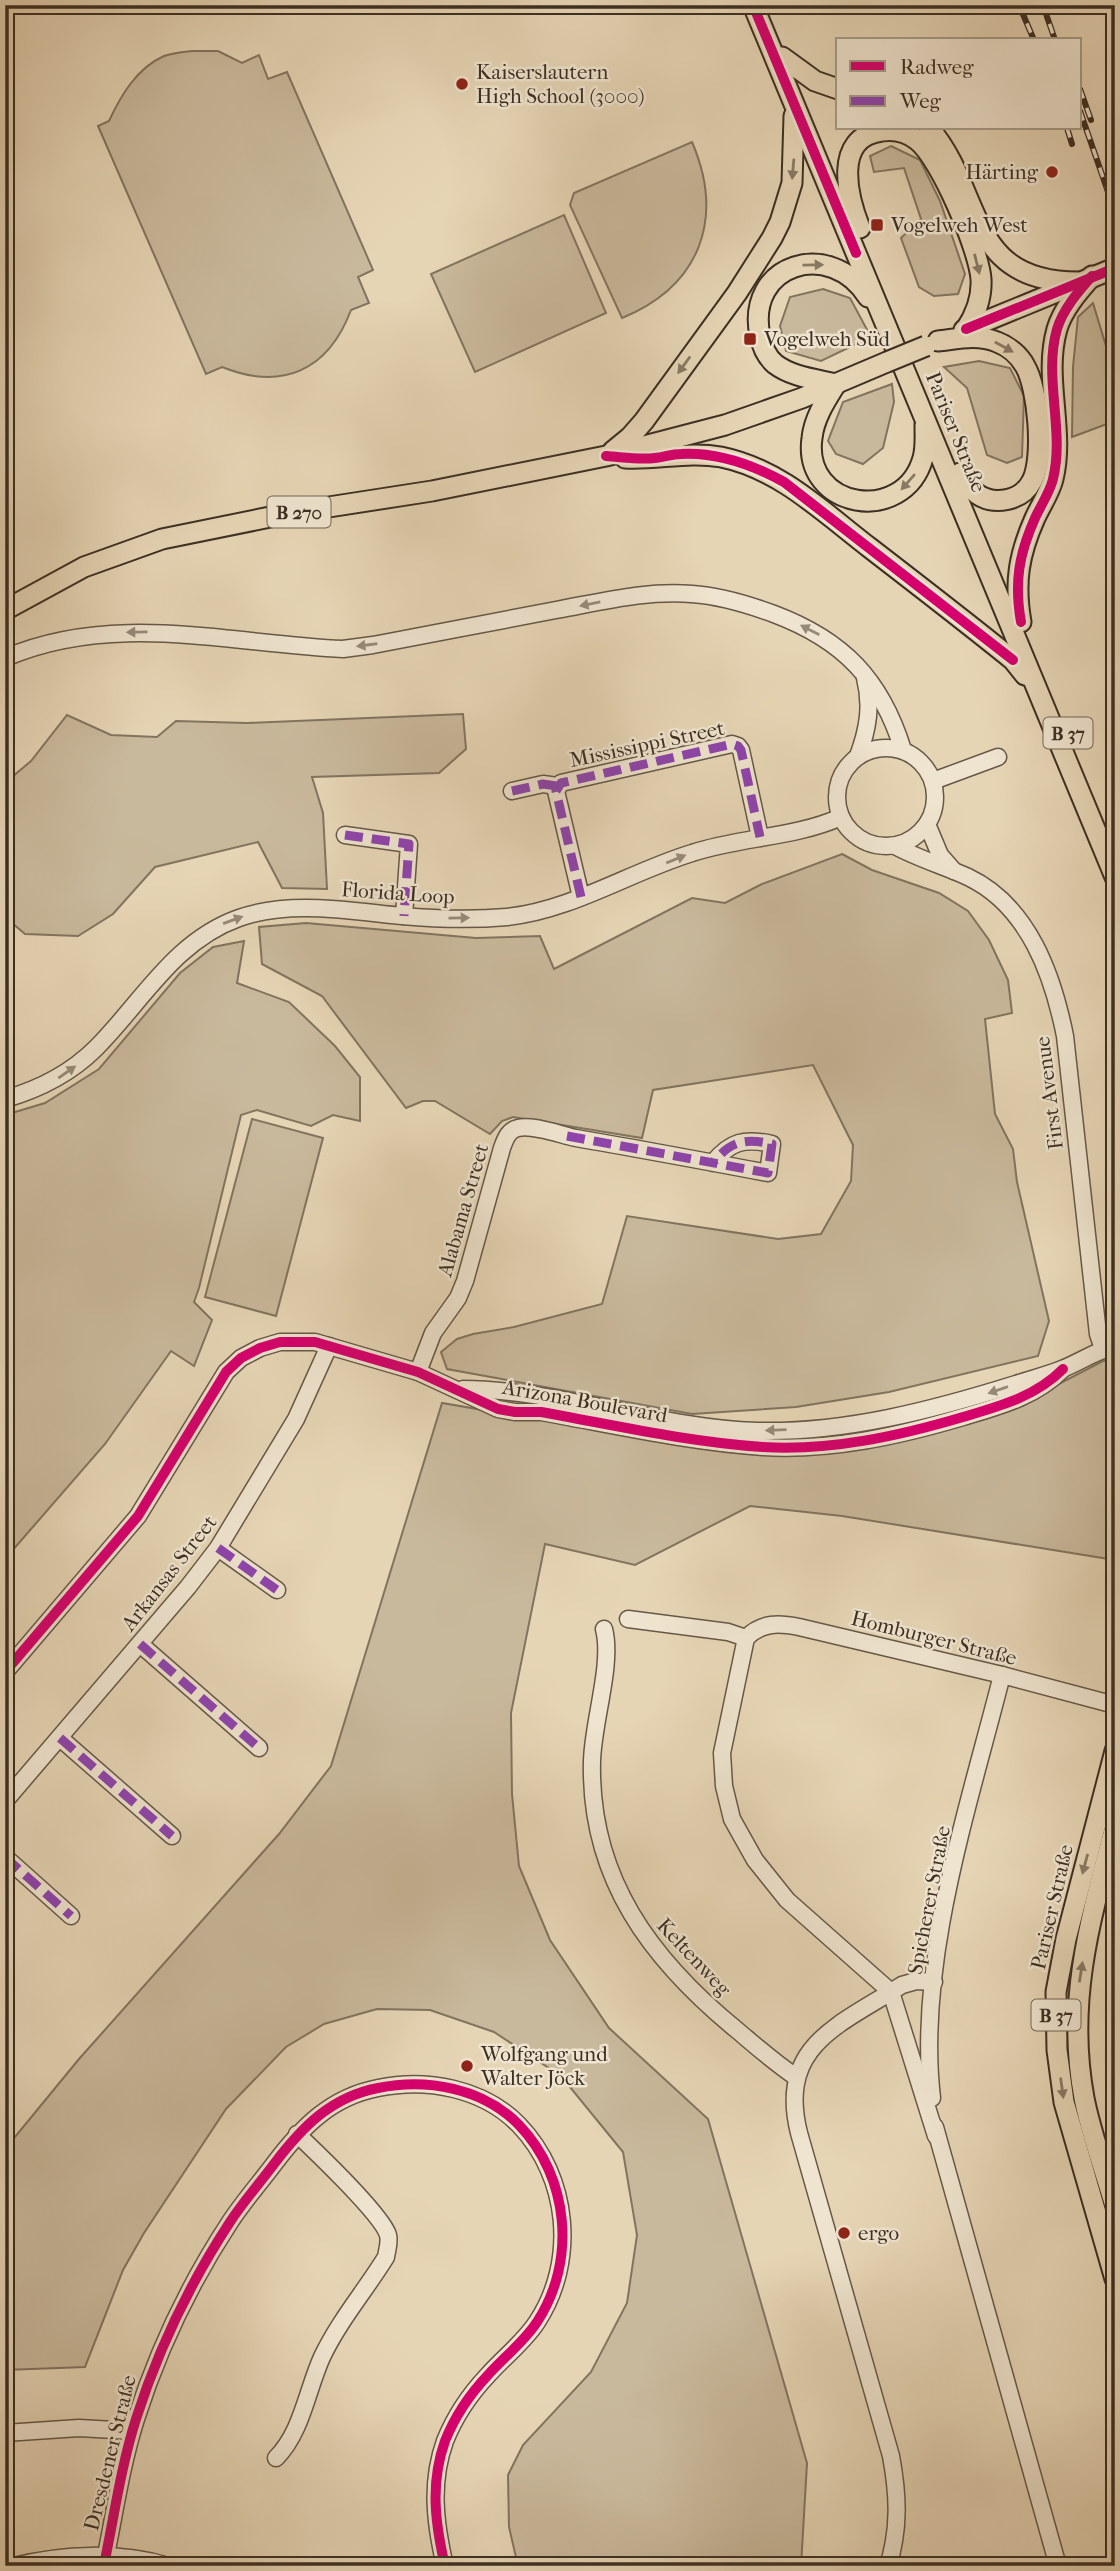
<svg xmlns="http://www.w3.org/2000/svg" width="1120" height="2571" viewBox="0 0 1120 2571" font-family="'IM FELL French Canon',serif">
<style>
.green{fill:#c9b99c;stroke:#827460;stroke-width:2}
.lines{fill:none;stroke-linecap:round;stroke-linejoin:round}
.minor-casing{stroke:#665848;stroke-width:19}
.major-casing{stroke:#3c2f23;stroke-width:23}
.minor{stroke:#efe4cf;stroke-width:16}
.major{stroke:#e6d5b5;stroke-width:19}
.rail-casing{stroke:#3c2f23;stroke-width:6}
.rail{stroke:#efe4cf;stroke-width:3.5;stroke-dasharray:10;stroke-linecap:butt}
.major-bridge-casing{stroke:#3c2f23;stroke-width:23;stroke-linecap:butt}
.major-bridge{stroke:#e6d5b5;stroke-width:19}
.quiet{stroke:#8e44ad;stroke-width:9;stroke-dasharray:18 9;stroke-linecap:butt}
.cycleway-casing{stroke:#efe4cf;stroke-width:15}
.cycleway{stroke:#d6006c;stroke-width:10}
.oneway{fill:#887a65}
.oneway2{fill:#968a79}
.poi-dot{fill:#8f2418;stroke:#efe4cf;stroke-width:2.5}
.labels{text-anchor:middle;stroke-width:5;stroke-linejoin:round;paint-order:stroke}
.shield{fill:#efe4cf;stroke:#726557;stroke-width:2}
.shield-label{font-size:19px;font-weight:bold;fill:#3c2f23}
.poi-label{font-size:21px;fill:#3c2f23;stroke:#efe4cf;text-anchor:start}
.street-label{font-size:21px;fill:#3c2f23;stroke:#efe4cf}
</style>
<rect width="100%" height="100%" fill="#e6d5b5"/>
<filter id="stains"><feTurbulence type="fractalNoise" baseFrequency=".00286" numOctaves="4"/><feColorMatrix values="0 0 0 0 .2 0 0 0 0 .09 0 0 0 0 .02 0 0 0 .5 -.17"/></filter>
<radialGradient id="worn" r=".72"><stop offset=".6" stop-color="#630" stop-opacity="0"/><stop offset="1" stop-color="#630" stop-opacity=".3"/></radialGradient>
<g class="green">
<path d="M 192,51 L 218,51 L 242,63 L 259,55 L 268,79 L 287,72 L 373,270 L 358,277 L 369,303 L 351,310 C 328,371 282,391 222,367 L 206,374 L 98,126 L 109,121 C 121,95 137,68 164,56 C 172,53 183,52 192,51 Z"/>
<path d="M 692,142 C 725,219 700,286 622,318 L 570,205 L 574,193 Z"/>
<polygon points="891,146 920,160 940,201 965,274 958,294 934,296 919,287 901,238 921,219 904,168 874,172 870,156"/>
<polygon points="564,215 606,313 475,372 431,274"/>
<polygon points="823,289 850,298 871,337 821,361 786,351 780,326 790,297"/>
<polygon points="1093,303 1115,376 1115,421 1072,437 1073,367 1078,317"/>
<polygon points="979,361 1010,368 1024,396 1022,457 1007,463 987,455 967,388 944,367"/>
<polygon points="892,384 894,402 883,448 863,464 836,454 828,441 843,402"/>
<polygon points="463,714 466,749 439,773 312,777 323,813 327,889 282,888 258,842 155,867 113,914 78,936 25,934 5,917 5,783 31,761 67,715 111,735 157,737 176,721 247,723"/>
<polygon points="842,854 872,870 939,893 968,911 989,940 1008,980 1012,1013 985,1019 995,1114 1013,1149 1017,1182 1049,1321 1038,1356 889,1392 796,1407 692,1414 447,1369 441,1352 457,1339 473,1334 514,1327 602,1304 627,1216 778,1239 821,1234 851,1181 853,1145 813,1065 653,1090 642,1138 513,1117 502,1121 490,1134 435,1101 423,1101 406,1108 322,996 262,964 259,927 306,923 476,938 540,936 554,969 692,898 725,903 762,884"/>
<polygon points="244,941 237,983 289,1002 335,1046 360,1077 360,1121 333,1115 311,1126 257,1110 241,1115 199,1288 194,1302 212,1320 194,1366 171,1351 105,1444 5,1559 5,1115 45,1103 99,1069 180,973 213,947"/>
<polygon points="252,1119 323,1138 276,1316 205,1297"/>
<polygon points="1115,1359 1115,1560 842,1516 750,1506 635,1565 545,1544 511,1713 512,1794 519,1866 550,1940 609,2028 708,2119 807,2463 801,2566 518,2566 509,2527 508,2475 523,2445 591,2372 627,2303 637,2235 623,2152 561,2076 494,2032 430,2010 377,2009 324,2024 286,2047 226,2109 144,2233 123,2270 85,2367 5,2370 5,2149 79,2059 279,1834 331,1766 442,1403 682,1444 855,1446 1026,1401 1103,1361"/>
</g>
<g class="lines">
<defs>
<g id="minor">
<path d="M 5,658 C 114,611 230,644 343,649 L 373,645 C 434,633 495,622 556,610 C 601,602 646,590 692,594 C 721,596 747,604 774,614 C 843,640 881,679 903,750"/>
<circle cx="886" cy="797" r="49"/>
<path d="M 858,756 C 868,729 872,706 865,678"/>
<polyline points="933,781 998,757"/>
<polyline points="512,791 543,784 557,786"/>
<polyline points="927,824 940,855 954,871"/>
<polyline points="345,835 409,844 404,916"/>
<path d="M 895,846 C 919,859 944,866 968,877 C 1029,906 1053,976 1065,1036 L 1098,1334 L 1103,1349"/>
<polyline points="581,897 556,791 561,783 732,744 738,746 741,750 760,837"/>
<path d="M 5,1099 C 40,1089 70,1074 96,1048 C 142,1002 174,941 239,918 C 290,900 349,911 402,916 C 436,919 473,920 507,917 C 572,910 630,872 692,853 C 740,837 794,838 841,817"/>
<path d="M 418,1372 L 433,1333 L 458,1298 L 465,1281 L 502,1148 C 505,1140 508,1130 518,1128 C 532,1124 561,1135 576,1138 C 640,1149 704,1161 768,1173 L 772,1144 C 745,1138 730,1141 713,1163"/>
<path d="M 463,1389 C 562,1390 658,1428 757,1431 C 845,1433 933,1410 1016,1384 C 1031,1379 1047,1375 1062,1369 C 1080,1362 1095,1351 1115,1346"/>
<polyline points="218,1548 277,1590"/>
<polyline points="628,1619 728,1632 746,1638"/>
<path d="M 604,1629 C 613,1664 593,1721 592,1761 C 589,1878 651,1960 738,2031 C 757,2047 775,2063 796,2077"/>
<polyline points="140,1644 259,1748"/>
<path d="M 5,1672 L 138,1516 L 226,1372 L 241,1358 L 260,1348 L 280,1342 L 315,1342 L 418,1372 L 498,1409 L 515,1412 L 541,1412 C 614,1425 688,1442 763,1447 C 831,1451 899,1436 963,1417 C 1000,1406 1035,1397 1063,1369"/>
<polyline points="60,1738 172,1836"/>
<polyline points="5,1801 188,1587 218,1548 296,1419 329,1346"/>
<polyline points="5,1857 71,1916"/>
<path d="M 932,2098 C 916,1963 969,1806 1002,1675"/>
<polyline points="935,2127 1058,2566"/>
<path d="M 936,2136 L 891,1992 L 787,1900 L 755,1860 L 732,1819 L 724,1786 L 722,1753 L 746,1638 C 762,1622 779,1623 799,1627 L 1002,1675 L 1115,1705"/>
<polyline points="5,2433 79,2428 132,2431"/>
<path d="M 276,2458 C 302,2432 307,2390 322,2357 C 339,2321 365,2291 386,2257 C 387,2250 390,2242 388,2235 C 382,2215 316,2152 297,2134"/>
<path d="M 106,2555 C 115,2510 122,2463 136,2419 C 158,2350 190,2283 230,2222 C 243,2202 259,2184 274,2164 C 302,2127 331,2097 378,2088 C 427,2078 483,2088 519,2125 C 569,2177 577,2261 537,2322 C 524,2342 504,2357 488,2375 C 470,2394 455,2416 445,2441 C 430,2483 435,2523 445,2566"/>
<path d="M 14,2566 C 62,2554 120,2551 168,2566"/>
<path d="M 888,2566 C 900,2528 898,2494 891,2456 L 799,2133 C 777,2045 840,2025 902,1985 L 916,1981 L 934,1982"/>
</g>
<g id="major">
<polyline points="753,5 1115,877"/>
<polyline points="782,57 815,81 838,89"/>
<path d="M 929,128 C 984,192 965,282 1078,282"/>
<path d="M 860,228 C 848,198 832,137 882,131 C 895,129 907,132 917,140 C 940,157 979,250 981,279 C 982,297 976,314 966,329"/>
<polyline points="964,330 1115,268"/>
<path d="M 938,341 C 957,339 978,334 997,342 C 1008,346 1019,355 1025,366 C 1038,388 1044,458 1032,481 C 1022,501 994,506 977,494 C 969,488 965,480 960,473"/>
<path d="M 836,384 C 815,379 792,377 775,364 C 767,357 762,346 760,336 C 745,263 831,238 868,297"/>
<path d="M 836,384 C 826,400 814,418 812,438 C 802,509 904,526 923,458 C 926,448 925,436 925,425"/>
<polyline points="613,451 630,437 644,421 737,293 772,238 780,222 792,183 794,116"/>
<path d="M 625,458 C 657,460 688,451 721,457 C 780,469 823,512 870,548 C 918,585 966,622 1013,660 L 1025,675"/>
<polyline points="5,610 84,567 162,539 290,513 432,491 606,456 725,425 802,398 887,362"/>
<path d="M 1021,622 C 1014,582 1019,554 1035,518 C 1041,505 1050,492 1053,479 C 1065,430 1043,378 1057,329 C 1063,309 1078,292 1092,276"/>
<polyline points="1115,1751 1066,1939 1056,1992 1057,2050 1064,2102 1115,2279"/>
<path d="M 1115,1827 C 1090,1920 1066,2001 1084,2098 C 1091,2134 1105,2171 1115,2206"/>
</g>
</defs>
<use href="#minor" class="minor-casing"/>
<use href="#major" class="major-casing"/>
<use href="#minor" class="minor"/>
<use href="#major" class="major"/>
<defs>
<g id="rail">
<polyline points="810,5 810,6"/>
<polyline points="1019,5 1034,40"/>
<polyline points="1043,5 1055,40"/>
<polyline points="1080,89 1091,120"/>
<polyline points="1080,111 1115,212"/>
<polyline points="1067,128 1072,144"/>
</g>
</defs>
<use href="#rail" class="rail-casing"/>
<use href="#rail" class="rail"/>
<defs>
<polyline id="major-bridge" points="887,362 926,346"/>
</defs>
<use href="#major-bridge" class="major-bridge-casing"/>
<use href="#major-bridge" class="major-bridge"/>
<g class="quiet">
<polyline points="512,791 543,784 557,786"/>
<polyline points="345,835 409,844 404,916"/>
<polyline points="581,897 556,791 561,783 732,744 738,746 741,750 760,837"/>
<path d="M 567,1136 L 768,1173 L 772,1144 C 745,1138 730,1141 713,1163"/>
<polyline points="218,1548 277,1590"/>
<polyline points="140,1644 259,1748"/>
<polyline points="60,1738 172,1836"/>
<polyline points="5,1857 71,1916"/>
</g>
<defs>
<g id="cycleway">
<polyline points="753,5 856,253"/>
<polyline points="966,329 1115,268"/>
<path d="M 606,456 C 622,457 639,460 655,458 C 664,457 672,454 681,454 C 718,452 753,465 784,482 L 1013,660"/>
<path d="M 1021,622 C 1014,582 1019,554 1035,518 C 1041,505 1050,492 1053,479 C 1065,430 1043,378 1057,329 C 1063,309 1078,292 1092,276"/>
<path d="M 5,1672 L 138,1516 L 226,1372 L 241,1358 L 260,1348 L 280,1342 L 315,1342 L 418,1372 L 498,1409 L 515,1412 L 541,1412 C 614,1425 688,1442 763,1447 C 831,1451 899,1436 963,1417 C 1000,1406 1035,1397 1063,1369"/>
<path d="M 106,2555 C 115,2510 122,2463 136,2419 C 158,2350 190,2283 230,2222 C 243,2202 259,2184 274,2164 C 302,2127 331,2097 378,2088 C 427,2078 483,2088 519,2125 C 569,2177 577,2261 537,2322 C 524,2342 504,2357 488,2375 C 470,2394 455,2416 445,2441 C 430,2483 435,2523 445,2566"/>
</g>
</defs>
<use href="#cycleway" class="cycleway-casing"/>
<use href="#cycleway" class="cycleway"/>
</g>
<defs><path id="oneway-solid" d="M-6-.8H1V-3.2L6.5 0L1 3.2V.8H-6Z" transform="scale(1.75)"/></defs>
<g class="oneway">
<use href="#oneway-solid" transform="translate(793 169) rotate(95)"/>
<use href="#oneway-solid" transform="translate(977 264) rotate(76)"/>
<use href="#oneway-solid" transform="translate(813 265) rotate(-1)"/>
<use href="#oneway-solid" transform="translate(1004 347) rotate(29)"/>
<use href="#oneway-solid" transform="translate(684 365) rotate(126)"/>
<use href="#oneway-solid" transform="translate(908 482) rotate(131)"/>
<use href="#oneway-solid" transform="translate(1085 1864) rotate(105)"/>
<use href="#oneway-solid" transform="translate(1081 1972) rotate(-81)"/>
<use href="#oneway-solid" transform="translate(1062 2088) rotate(82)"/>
</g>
<g class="oneway2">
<use href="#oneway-solid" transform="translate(590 604) rotate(169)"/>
<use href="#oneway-solid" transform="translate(810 630) rotate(-153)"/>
<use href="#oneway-solid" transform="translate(137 632) rotate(179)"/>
<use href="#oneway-solid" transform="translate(367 645) rotate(172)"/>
<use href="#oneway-solid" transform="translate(676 859) rotate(-22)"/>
<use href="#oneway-solid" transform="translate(459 918) rotate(-1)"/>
<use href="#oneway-solid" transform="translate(233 920) rotate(-20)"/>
<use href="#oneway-solid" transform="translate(67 1072) rotate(-35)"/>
<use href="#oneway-solid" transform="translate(998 1390) rotate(161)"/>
<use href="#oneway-solid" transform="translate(776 1430) rotate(178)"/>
</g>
<g class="poi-dot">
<circle cx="462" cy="84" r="7"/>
<circle cx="1052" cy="172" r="7"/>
<rect x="870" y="218" width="14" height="14" rx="3.5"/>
<rect x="743" y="332" width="14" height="14" rx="3.5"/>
<circle cx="467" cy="2066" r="7"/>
<circle cx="844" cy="2233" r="7"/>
</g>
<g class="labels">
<g class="shield">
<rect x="267.5" y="496.5" width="63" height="31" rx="5"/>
<rect x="1043.5" y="717.5" width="49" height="31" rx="5"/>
<rect x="1031.5" y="1999.5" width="49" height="31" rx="5"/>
</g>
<g class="shield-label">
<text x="299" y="519">B 270</text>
<text x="1068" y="740">B 37</text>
<text x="1056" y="2022">B 37</text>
</g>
<g class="poi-label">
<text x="476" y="79">Kaiserslautern<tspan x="476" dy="24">High School (3000)</tspan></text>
<text x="1038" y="179" text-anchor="end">Härting</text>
<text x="891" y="232">Vogelweh West</text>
<text x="764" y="346">Vogelweh Süd</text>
<text x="481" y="2061">Wolfgang und<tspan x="481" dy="24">Walter Jöck</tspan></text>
<text x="858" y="2240">ergo</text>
</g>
<g class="street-label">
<text transform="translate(956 432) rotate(68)" y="7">Pariser Straße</text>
<text transform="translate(647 744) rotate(-12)" y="7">Mississippi Street</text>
<text transform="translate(398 893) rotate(4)" y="7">Florida Loop</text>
<text transform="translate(1049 1093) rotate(-97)" y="7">First Avenue</text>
<text transform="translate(463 1210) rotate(-74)" y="7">Alabama Street</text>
<text transform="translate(585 1401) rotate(10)" y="7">Arizona Boulevard</text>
<text transform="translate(169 1573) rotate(-52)" y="7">Arkansas Street</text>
<text transform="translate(934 1638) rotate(14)" y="7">Homburger Straße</text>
<text transform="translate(929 1900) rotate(-79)" y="7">Spicherer Straße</text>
<text transform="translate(1052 1907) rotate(-77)" y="7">Pariser Straße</text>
<text transform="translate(694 1957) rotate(47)" y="7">Keltenweg</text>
<text transform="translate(110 2453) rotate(-76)" y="7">Dresdener Straße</text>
</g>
</g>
<rect width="1120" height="2571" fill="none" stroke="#e6d5b5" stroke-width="28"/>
<rect x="7" y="7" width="1106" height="2557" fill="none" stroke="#3c2f23" stroke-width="3.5"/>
<rect x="14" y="14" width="1092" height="2543" fill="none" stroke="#3c2f23" stroke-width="2"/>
<rect x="836" y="38" width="245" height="91" fill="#efe4cf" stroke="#a79c8a" stroke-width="2"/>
<rect x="850" y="61" width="35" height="10" fill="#d6006c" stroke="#a79c8a" stroke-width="2"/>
<text x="900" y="74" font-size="21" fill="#3c2f23">Radweg</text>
<rect x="850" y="96" width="35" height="10" fill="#8e44ad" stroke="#a79c8a" stroke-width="2"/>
<text x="900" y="108" font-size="21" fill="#3c2f23">Weg</text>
<rect width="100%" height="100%" filter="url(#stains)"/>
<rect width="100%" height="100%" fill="url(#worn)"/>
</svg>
